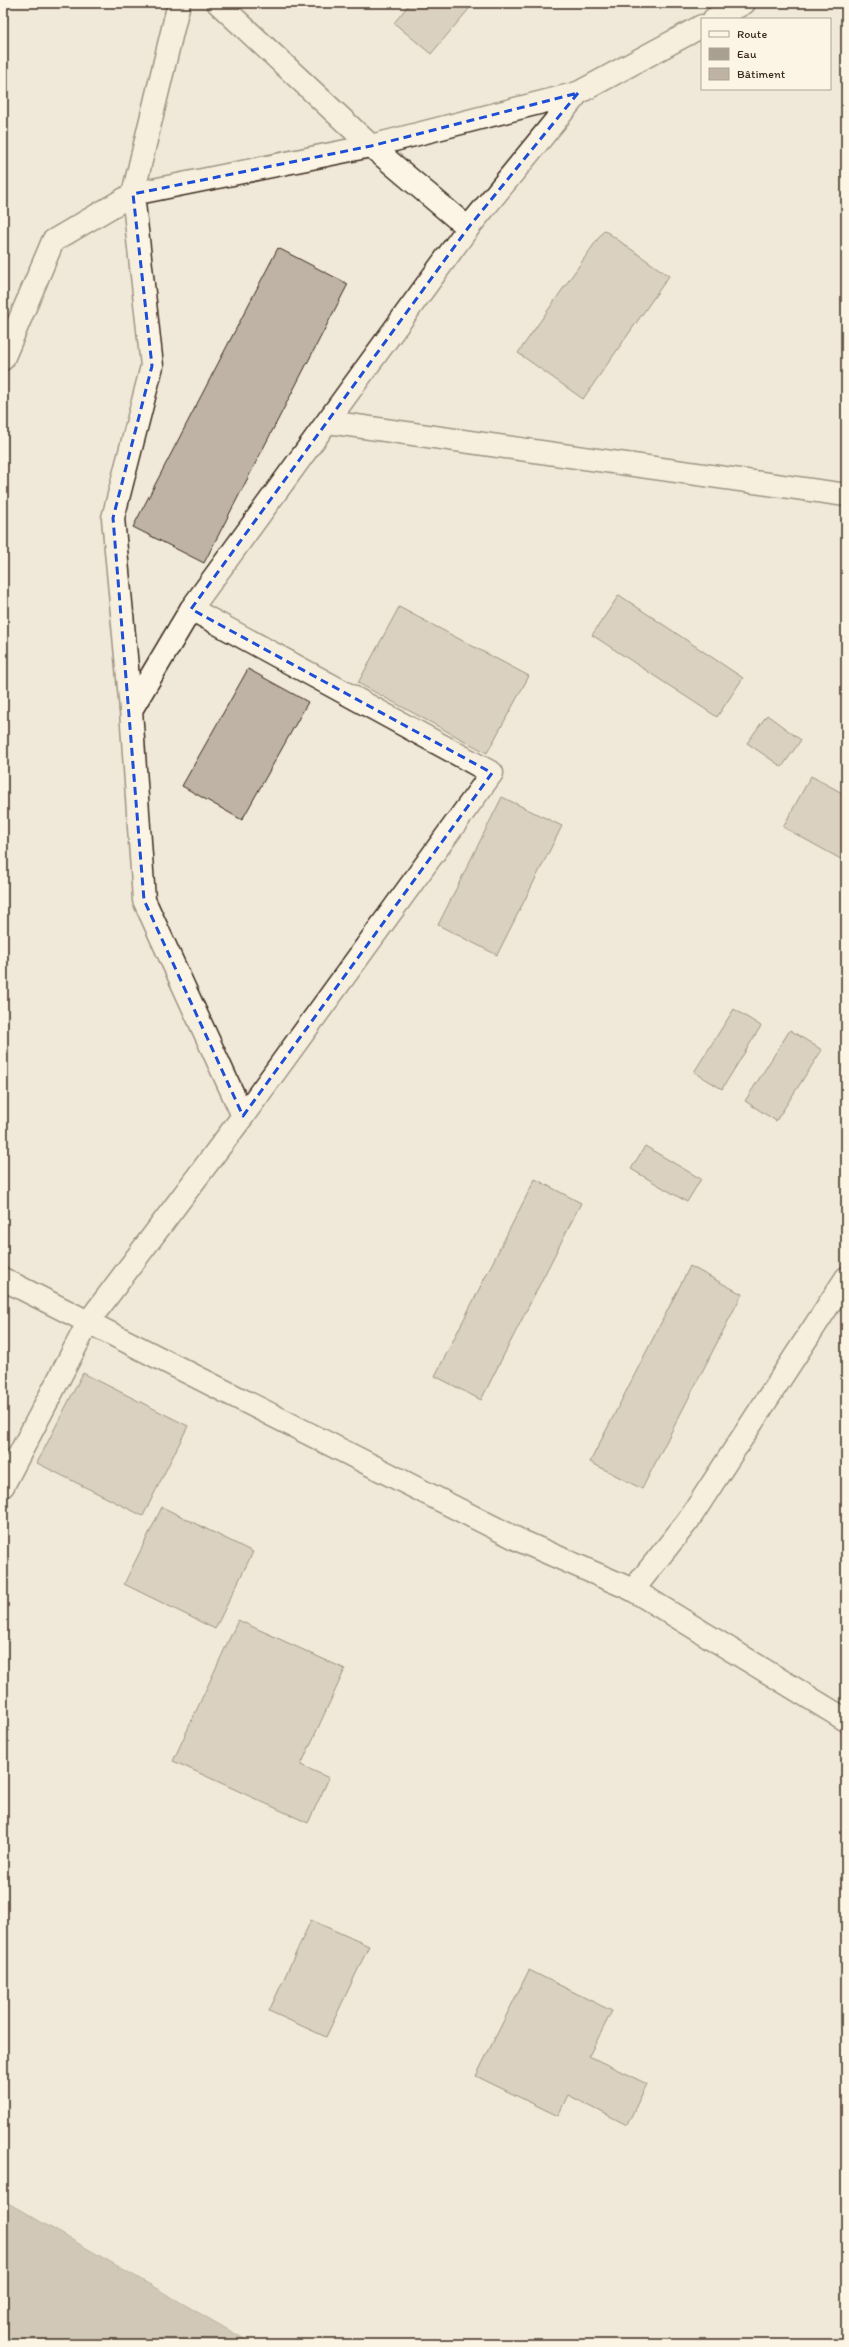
<svg xmlns="http://www.w3.org/2000/svg" width="849" height="2347" viewBox="0 0 849 2347" font-family="Itim,sans-serif">
<style>
.water{fill:#aaa091;stroke:#7e7163}
.building{fill:#beb3a4;stroke:#3b2a1e}
.lines{fill:none;stroke-linecap:round;stroke-linejoin:round}
.minor-casing{stroke:#3b2a1e;stroke-width:25}
.tertiary-casing{stroke:#3b2a1e;stroke-width:25}
.secondary-casing{stroke:#3b2a1e;stroke-width:25}
.minor{stroke:#fcf5e5;stroke-width:22}
.tertiary{stroke:#fcf5e5;stroke-width:22}
.secondary{stroke:#fcf5e5;stroke-width:22}
.marked{fill:none;stroke:#1d4ed8;stroke-width:3;stroke-dasharray:8 5;stroke-linejoin:round}
</style>
<rect width="100%" height="100%" fill="#f0e9d9"/>
<filter id="ink" filterUnits="userSpaceOnUse"><feTurbulence type="fractalNoise" baseFrequency=".025" numOctaves="2"/><feDisplacementMap in="SourceGraphic" scale="8" xChannelSelector="R" yChannelSelector="G"/><feConvolveMatrix kernelMatrix="1 2 1 2 8 2 1 2 1" color-interpolation-filters="sRGB"/></filter>
<g filter="url(#ink)">
<polygon class="water" points="3,2200 253,2344 3,2344"/>
<g class="building">
<polygon points="410,3 474,3 431,54 394,23"/>
<polygon points="604,230 669,276 583,399 518,353"/>
<polygon points="278,248 348,284 204,563 133,527"/>
<polygon points="619,595 743,678 717,717 592,635"/>
<polygon points="399,607 529,676 487,753 358,683"/>
<polygon points="248,669 308,702 242,820 182,786"/>
<polygon points="767,715 801,740 782,767 747,743"/>
<polygon points="811,776 846,795 846,862 783,827"/>
<polygon points="502,797 562,826 497,955 438,925"/>
<polygon points="734,1009 761,1026 722,1089 694,1072"/>
<polygon points="790,1030 822,1050 776,1121 745,1101"/>
<polygon points="645,1146 701,1179 687,1202 631,1169"/>
<polygon points="535,1179 581,1203 481,1400 435,1376"/>
<polygon points="690,1266 742,1294 642,1489 590,1462"/>
<polygon points="83,1373 188,1426 143,1516 37,1463"/>
<polygon points="162,1507 253,1552 215,1629 124,1584"/>
<polygon points="238,1620 345,1669 301,1765 329,1778 308,1823 173,1761"/>
<polygon points="311,1920 369,1946 326,2037 269,2011"/>
<polygon points="529,1970 612,2011 589,2056 647,2084 627,2125 568,2095 558,2116 476,2076"/>
</g>
<g class="lines">
<defs>
<g id="minor">
<polyline points="714,19 744,3"/>
<polyline points="3,359 53,241 133,194 371,146 578,93"/>
<polyline points="328,422 846,495"/>
<polyline points="191,609 492,773 243,1116"/>
<polyline points="131,710 113,518 152,366 133,194 179,3"/>
<polyline points="3,1486 89,1321 243,1116 144,900 131,710 191,609 468,228 578,93 702,26"/>
<polyline points="633,1590 846,1720"/>
</g>
<polyline id="tertiary" points="218,3 371,146 468,228"/>
<polyline id="secondary" points="3,1279 521,1541 633,1590 688,1521 846,1278"/>
</defs>
<use href="#minor" class="minor-casing"/>
<use href="#tertiary" class="tertiary-casing"/>
<use href="#secondary" class="secondary-casing"/>
<use href="#minor" class="minor"/>
<use href="#tertiary" class="tertiary"/>
<use href="#secondary" class="secondary"/>
</g>
</g>
<path d="M0 0H849V2347H0ZM 578,93 L 468,228 L 191,609 L 492,773 L 243,1116 L 144,900 L 113,518 L 152,366 L 133,194 L 371,146 Z" fill="#f0e9d9" fill-opacity=".55" fill-rule="evenodd"/>
<path class="marked" d="M 578,93 L 468,228 L 191,609 L 492,773 L 243,1116 L 144,900 L 113,518 L 152,366 L 133,194 L 371,146 Z"/>
<rect width="849" height="2347" fill="none" stroke="#fcf5e5" stroke-width="16"/>
<rect x="8" y="8" width="833" height="2331" fill="none" stroke="#3b2a1e" stroke-width="1.5" filter="url(#ink)"/>
<rect x="701" y="18" width="130" height="72" fill="#fcf5e5" stroke="#afa495"/>
<rect x="709" y="31" width="20" height="6" fill="#fcf5e5" stroke="#afa495"/>
<text x="737" y="38" font-size="12" fill="#3b2a1e">Route</text>
<rect x="709" y="48" width="20" height="12" fill="#aaa091" stroke="#afa495"/>
<text x="737" y="58" font-size="12" fill="#3b2a1e">Eau</text>
<rect x="709" y="68" width="20" height="12" fill="#beb3a4" stroke="#afa495"/>
<text x="737" y="78" font-size="12" fill="#3b2a1e">Bâtiment</text>
</svg>
